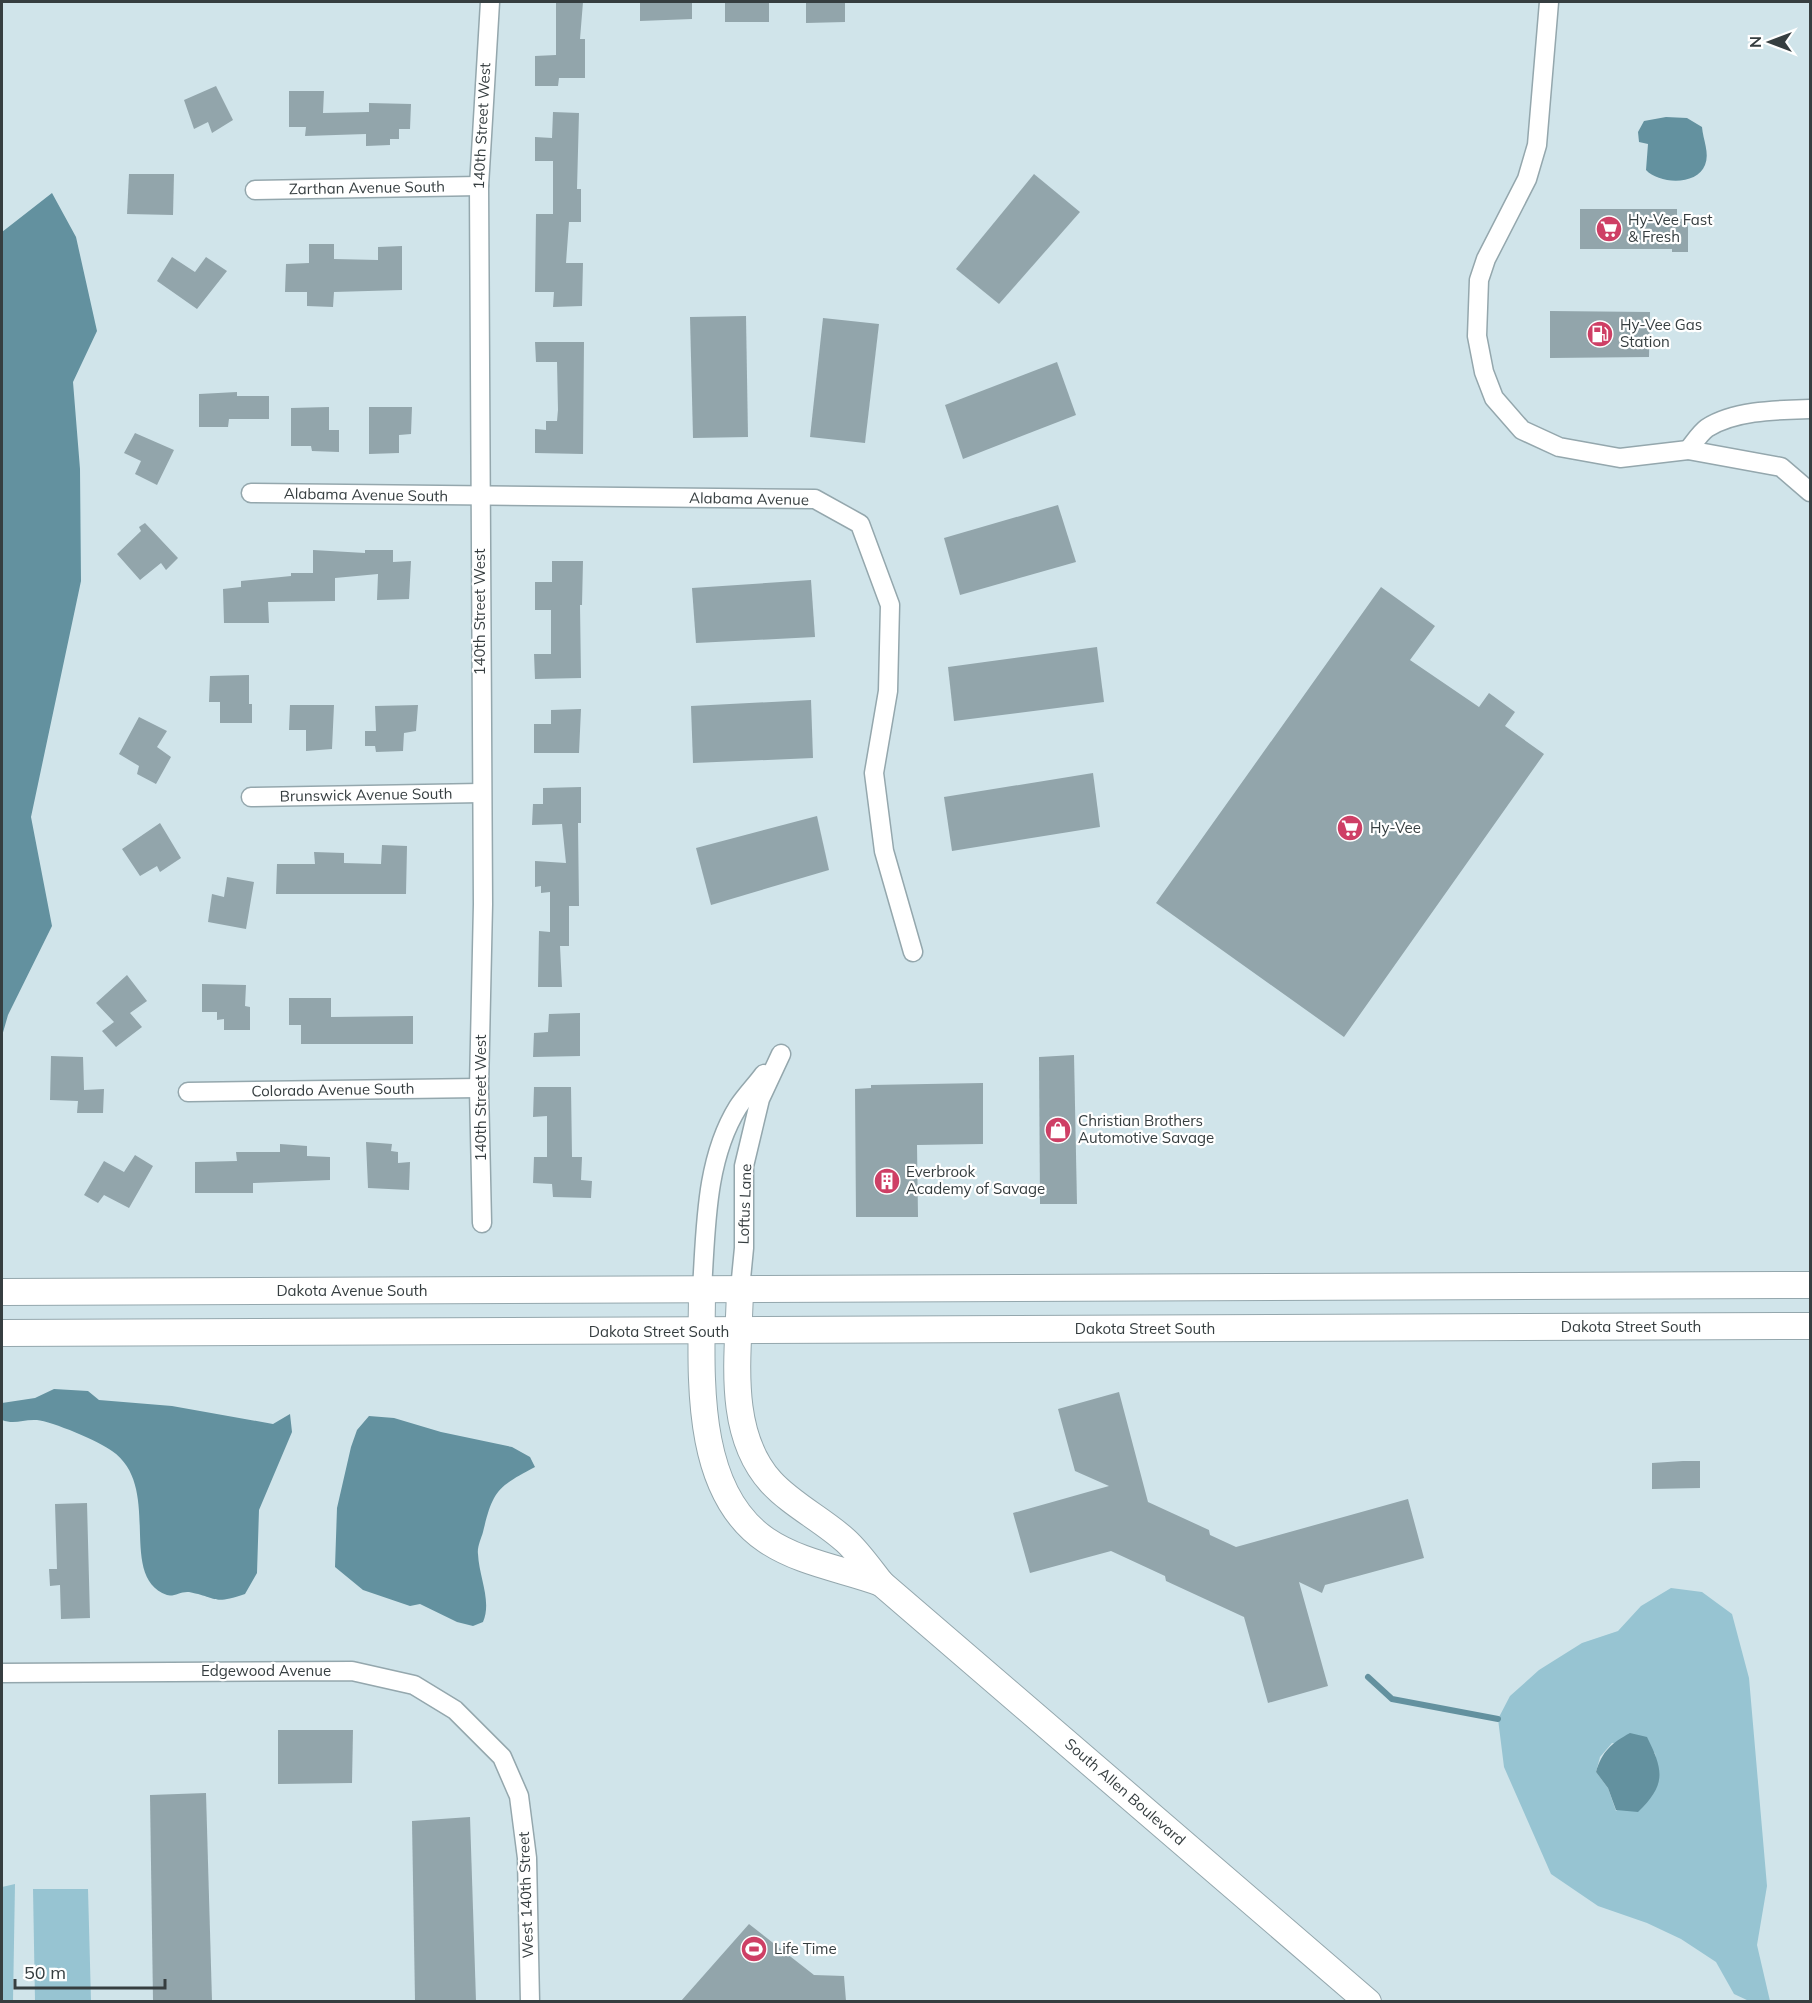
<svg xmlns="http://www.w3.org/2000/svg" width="1812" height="2003" viewBox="0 0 1812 2003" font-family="Mulish,sans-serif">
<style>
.green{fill:#97c4d2;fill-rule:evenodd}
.water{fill:#63919f}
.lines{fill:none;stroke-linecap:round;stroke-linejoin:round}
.stream{stroke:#63919f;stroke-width:6}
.building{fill:#92a5ab}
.street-casing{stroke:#94a7ad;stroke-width:21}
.secondary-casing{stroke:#94a7ad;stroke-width:28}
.street{stroke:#fff;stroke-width:18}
.secondary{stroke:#fff;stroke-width:26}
.labels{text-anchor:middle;stroke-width:4.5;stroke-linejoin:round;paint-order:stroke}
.street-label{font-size:15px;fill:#363e40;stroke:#fff}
.poi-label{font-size:15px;fill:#363e40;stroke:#fff;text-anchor:start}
</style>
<rect width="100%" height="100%" fill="#d0e4ea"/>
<g class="green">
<path d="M 1671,1588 L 1702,1592 L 1732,1614 L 1749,1678 L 1767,1886 L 1757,1945 L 1770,2001 L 1749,2001 L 1734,1994 L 1716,1962 L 1681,1939 L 1647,1923 L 1598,1906 L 1551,1874 L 1504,1767 L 1498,1719 L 1510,1696 L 1539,1670 L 1582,1643 L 1618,1631 L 1641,1606 ZM 1612,1743 L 1655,1753 L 1657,1767 L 1616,1811 L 1608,1788 L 1596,1772 L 1600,1757 Z"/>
<polygon points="15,1884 13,2001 2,2001 2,1887"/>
<polygon points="33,1889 88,1889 91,2001 35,2001"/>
</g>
<g class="water">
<path d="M 1666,117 L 1687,118 L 1702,127 C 1703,140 1710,153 1705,165 C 1697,186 1659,184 1646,170 L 1648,144 L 1639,142 L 1638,132 L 1644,121 Z"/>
<polygon points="52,193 76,237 97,331 73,382 80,469 81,581 31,817 52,926 8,1015 2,1036 2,232"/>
<path d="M 54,1389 L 88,1391 L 99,1400 L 172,1406 L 273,1424 L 290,1414 L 292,1432 L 259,1510 L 257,1573 L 245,1594 C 212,1605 219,1598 189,1592 C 181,1591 174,1597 167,1595 C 116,1577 164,1487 112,1451 C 101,1442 51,1421 37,1420 C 23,1419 15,1425 2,1420 L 2,1403 L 35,1398 Z"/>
<path d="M 369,1416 L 394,1418 L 441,1432 L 512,1447 L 530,1457 L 535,1467 C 497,1487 493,1491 483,1532 C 481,1539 477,1547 478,1554 C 479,1577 492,1601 483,1622 L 473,1626 L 457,1622 L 420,1604 L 410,1606 L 363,1590 L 335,1567 L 337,1508 L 351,1447 L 357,1430 Z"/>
<path d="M 1630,1733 L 1647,1737 C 1664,1771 1666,1785 1638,1812 L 1616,1810 L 1608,1788 L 1596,1772 C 1602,1751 1612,1743 1630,1733 Z"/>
</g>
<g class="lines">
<polyline class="stream" points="1368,1677 1392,1699 1498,1719"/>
</g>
<g class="building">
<polygon points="556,2 583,2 580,39 585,39 585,78 559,78 558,86 535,86 535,56 556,55"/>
<polygon points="640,2 692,2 692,19 640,21"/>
<rect x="725" y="2" width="44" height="20"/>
<polygon points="806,2 845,2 845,22 806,23"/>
<polygon points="216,86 233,120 212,133 208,122 194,129 184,100"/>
<polygon points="289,91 324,91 323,113 369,112 369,103 411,104 410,129 399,129 399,139 390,139 390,145 366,146 366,134 305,136 306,127 289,127"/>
<polygon points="553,112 579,113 577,189 581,189 581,222 569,222 566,263 583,263 582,306 553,307 554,292 535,292 536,214 553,214 553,161 535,161 535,137 552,138"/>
<polygon points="129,174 174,174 173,215 127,214"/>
<polygon points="1034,174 1080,212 999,304 956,269"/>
<polygon points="1580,209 1677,209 1677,219 1688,219 1688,252 1672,252 1672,249 1580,249"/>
<polygon points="309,244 334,244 334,259 378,260 378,247 402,246 402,290 334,292 333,307 307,306 307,292 285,292 286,264 309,263"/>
<polygon points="172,257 195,272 206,257 227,271 197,309 157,281"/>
<polygon points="1550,311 1650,312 1649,357 1550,358"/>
<polygon points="746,316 748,437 693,438 690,317"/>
<polygon points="823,318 879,324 865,443 810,437"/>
<polygon points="535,342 584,342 583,454 535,453 535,429 546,430 546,421 557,421 558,410 557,362 536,362"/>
<polygon points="1057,362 1076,415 963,459 945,405"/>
<polygon points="237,392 237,396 269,396 269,419 229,419 228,427 199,427 199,394"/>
<polygon points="329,407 329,430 339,430 339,452 312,451 311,446 291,446 291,408"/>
<polygon points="369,407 412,407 411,434 399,435 399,453 369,454"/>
<polygon points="135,433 174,450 157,485 135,474 141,461 124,453"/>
<polygon points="1058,505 1076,562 960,595 944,538"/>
<polygon points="145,523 178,558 166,570 161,563 140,580 117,554 141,531 139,527"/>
<polygon points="313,550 365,553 365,550 393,550 393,562 411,561 409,599 377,600 378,574 335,578 335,601 268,602 269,623 224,623 223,589 241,587 241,581 291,576 291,573 313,573"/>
<polygon points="552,561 583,561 582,605 580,605 581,678 535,679 534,654 551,654 551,610 535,610 535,582 552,582"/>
<polygon points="811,580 815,637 696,643 692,588"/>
<polygon points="1381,587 1435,626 1410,660 1479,707 1489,693 1515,712 1505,726 1544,754 1344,1037 1156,903"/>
<polygon points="1097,647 1104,702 954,721 948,667"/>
<polygon points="249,675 249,704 252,704 252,723 220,723 220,702 209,702 210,676"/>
<polygon points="811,700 813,758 693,763 691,706"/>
<polygon points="290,705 334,705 332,749 306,751 306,730 289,730"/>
<polygon points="418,705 416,731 404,733 403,751 376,752 375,746 365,746 365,731 376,731 375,706"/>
<polygon points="581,709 579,753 534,753 534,724 551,724 551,710"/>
<polygon points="139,717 167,731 157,747 171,757 156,784 137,774 139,766 119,754"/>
<polygon points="1093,773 1100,827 952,851 944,797"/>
<polygon points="581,787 581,823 578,823 579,906 569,906 569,946 560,946 562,987 538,987 539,931 550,932 550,892 541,893 541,886 535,887 535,861 566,863 562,824 532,825 533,804 543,804 543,788"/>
<polygon points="817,816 829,870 711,905 696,848"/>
<polygon points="160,823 181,858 160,872 157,866 140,876 122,849"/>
<polygon points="382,845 407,846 406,894 276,894 277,864 315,864 314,852 344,853 344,863 381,864"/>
<polygon points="227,877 254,882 246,929 208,922 212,894 224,897"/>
<polygon points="127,975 147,1001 130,1013 142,1027 116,1047 102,1031 114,1022 96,1003"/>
<polygon points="202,984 246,985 245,1006 250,1007 250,1030 224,1030 224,1019 217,1020 217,1012 202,1012"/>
<polygon points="289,998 331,998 331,1017 413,1016 413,1044 301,1044 301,1025 289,1025"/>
<polygon points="580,1013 580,1056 533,1057 534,1033 548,1032 549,1014"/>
<polygon points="1074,1055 1077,1204 1040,1204 1039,1057"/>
<polygon points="51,1056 83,1057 84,1090 104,1089 103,1113 77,1113 78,1101 50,1100"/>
<polygon points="983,1083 983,1144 917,1145 918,1217 856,1217 855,1089 871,1088 871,1085"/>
<polygon points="534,1087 571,1087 572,1157 582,1157 581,1180 592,1181 591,1198 553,1197 552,1184 533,1183 534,1157 547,1157 547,1116 533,1117"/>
<polygon points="366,1142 392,1144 391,1151 398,1152 398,1163 410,1162 409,1190 368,1188"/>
<polygon points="280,1144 307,1146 307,1156 330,1157 330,1180 253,1183 253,1193 195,1193 195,1162 237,1161 236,1152 280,1152"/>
<polygon points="135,1155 153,1166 129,1208 104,1195 98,1203 84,1195 104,1161 124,1172"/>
<polygon points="1119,1392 1148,1502 1209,1530 1210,1535 1236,1547 1408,1499 1424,1558 1325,1585 1322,1593 1299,1582 1328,1686 1268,1703 1244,1617 1166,1581 1165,1576 1111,1551 1030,1573 1013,1513 1109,1486 1075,1471 1058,1409"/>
<polygon points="1683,1461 1700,1461 1700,1488 1652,1489 1652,1463"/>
<polygon points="87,1503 90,1618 61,1619 60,1585 50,1586 49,1569 57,1569 55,1504"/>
<polygon points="278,1730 353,1730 352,1783 278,1784"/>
<polygon points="206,1793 212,2001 153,2001 150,1795"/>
<polygon points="470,1817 476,2001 415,2001 412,1821"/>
<polygon points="749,1924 814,1975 844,1976 846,2001 681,2001"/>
</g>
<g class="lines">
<defs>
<g id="street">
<polyline points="1549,2 1537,145 1527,179 1486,259 1479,280 1477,336 1484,372 1494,398 1522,430 1559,447 1620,458 1688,450"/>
<polyline points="255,190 479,186"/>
<path d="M 1810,409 C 1779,410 1735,410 1707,428 C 1700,433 1694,443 1688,450 L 1781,467 L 1810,492"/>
<polyline points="251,493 815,499 860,524 890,605 888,691 874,773 884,851 913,952"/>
<polyline points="251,797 481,793"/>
<polyline points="188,1092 479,1088"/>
<polyline points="482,1223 479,1088 483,904 479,186 490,2"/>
<path d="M 702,1289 C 706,1229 705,1160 738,1107 C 746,1095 756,1085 764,1074"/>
<polyline points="740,1289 744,1248 744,1166 760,1099 781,1054"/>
<polyline points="2,1673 352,1671 414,1685 455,1710 502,1757 519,1796 527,1858 530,2002"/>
</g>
<g id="secondary">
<path d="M 702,1289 C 702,1368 691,1489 766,1540 C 800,1563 843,1569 881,1583"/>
<path d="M 740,1289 C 739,1352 725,1431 771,1482 C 792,1505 823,1520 846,1541 C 859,1553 870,1569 881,1583 L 1368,2002"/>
<polyline points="2,1292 1810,1285"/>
<polyline points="2,1333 1810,1326"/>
</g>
</defs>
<use href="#street" class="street-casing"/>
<use href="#secondary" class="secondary-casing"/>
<use href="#street" class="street"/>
<use href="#secondary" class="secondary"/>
</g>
<defs>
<symbol id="supermarket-disc" viewBox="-11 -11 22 22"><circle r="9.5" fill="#ce3f65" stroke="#fff"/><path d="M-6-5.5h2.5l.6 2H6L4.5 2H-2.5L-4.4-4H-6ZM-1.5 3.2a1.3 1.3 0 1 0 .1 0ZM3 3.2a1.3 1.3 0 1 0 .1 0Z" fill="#fff"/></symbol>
<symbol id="fuel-disc" viewBox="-11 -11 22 22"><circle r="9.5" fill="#ce3f65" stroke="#fff"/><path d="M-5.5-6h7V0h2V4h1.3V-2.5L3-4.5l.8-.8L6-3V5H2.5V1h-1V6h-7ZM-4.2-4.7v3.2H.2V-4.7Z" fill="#fff"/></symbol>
<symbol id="shop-disc" viewBox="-11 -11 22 22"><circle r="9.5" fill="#ce3f65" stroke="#fff"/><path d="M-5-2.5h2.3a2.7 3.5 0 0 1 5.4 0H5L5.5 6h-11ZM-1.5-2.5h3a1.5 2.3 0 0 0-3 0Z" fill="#fff"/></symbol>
<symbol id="building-disc" viewBox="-11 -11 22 22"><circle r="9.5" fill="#ce3f65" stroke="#fff"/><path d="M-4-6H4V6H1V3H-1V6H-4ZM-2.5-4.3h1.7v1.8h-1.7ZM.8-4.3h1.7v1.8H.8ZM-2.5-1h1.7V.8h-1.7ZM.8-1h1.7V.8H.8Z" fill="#fff"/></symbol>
<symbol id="stadium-disc" viewBox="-11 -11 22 22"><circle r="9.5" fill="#ce3f65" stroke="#fff"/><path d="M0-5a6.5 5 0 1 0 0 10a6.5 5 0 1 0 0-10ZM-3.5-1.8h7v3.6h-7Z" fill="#fff"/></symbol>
</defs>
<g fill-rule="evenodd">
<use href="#supermarket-disc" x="1594" y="214" width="30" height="30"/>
<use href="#fuel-disc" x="1585" y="319" width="30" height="30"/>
<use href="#supermarket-disc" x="1335" y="813" width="30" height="30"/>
<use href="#shop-disc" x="1043" y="1115" width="30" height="30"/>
<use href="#building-disc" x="872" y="1166" width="30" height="30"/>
<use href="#stadium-disc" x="739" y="1934" width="30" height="30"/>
</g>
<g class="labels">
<g class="street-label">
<text transform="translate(482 126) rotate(-87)" y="5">140th Street West</text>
<text transform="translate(367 188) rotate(-1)" y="5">Zarthan Avenue South</text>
<text transform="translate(366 495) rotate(1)" y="5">Alabama Avenue South</text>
<text transform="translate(749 499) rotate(1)" y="5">Alabama Avenue</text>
<text transform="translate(480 612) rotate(-90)" y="5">140th Street West</text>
<text transform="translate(366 795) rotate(-1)" y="5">Brunswick Avenue South</text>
<text transform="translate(333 1090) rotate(-1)" y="5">Colorado Avenue South</text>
<text transform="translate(481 1098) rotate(-90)" y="5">140th Street West</text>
<text transform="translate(745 1204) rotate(-88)" y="5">Loftus Lane</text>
<text x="352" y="1296">Dakota Avenue South</text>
<text x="1631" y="1332">Dakota Street South</text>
<text x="1145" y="1334">Dakota Street South</text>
<text x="659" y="1337">Dakota Street South</text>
<text x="266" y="1676">Edgewood Avenue</text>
<text transform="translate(1125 1792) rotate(41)" y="5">South Allen Boulevard</text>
<text transform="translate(526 1895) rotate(-92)" y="5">West 140th Street</text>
</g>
<g class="poi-label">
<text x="1628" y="225">Hy-Vee Fast<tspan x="1628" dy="17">&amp; Fresh</tspan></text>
<text x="1620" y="330">Hy-Vee Gas<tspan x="1620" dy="17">Station</tspan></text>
<text x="1370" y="833">Hy-Vee</text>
<text x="1078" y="1126">Christian Brothers<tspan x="1078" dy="17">Automotive Savage</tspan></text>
<text x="906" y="1177">Everbrook<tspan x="906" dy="17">Academy of Savage</tspan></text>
<text x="774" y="1954">Life Time</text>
</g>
</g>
<rect width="1812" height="2003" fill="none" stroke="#363e40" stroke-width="6"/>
<g transform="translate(1770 42) rotate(270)" stroke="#ffffff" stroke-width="4.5" paint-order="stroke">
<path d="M0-4.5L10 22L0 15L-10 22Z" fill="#363e40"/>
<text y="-9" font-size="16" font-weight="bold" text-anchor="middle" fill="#363e40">N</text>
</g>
<path d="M15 1979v9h150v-9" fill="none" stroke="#363e40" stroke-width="3"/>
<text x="24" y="1979" font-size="18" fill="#363e40" stroke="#ffffff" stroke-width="4.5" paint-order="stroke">50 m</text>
</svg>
